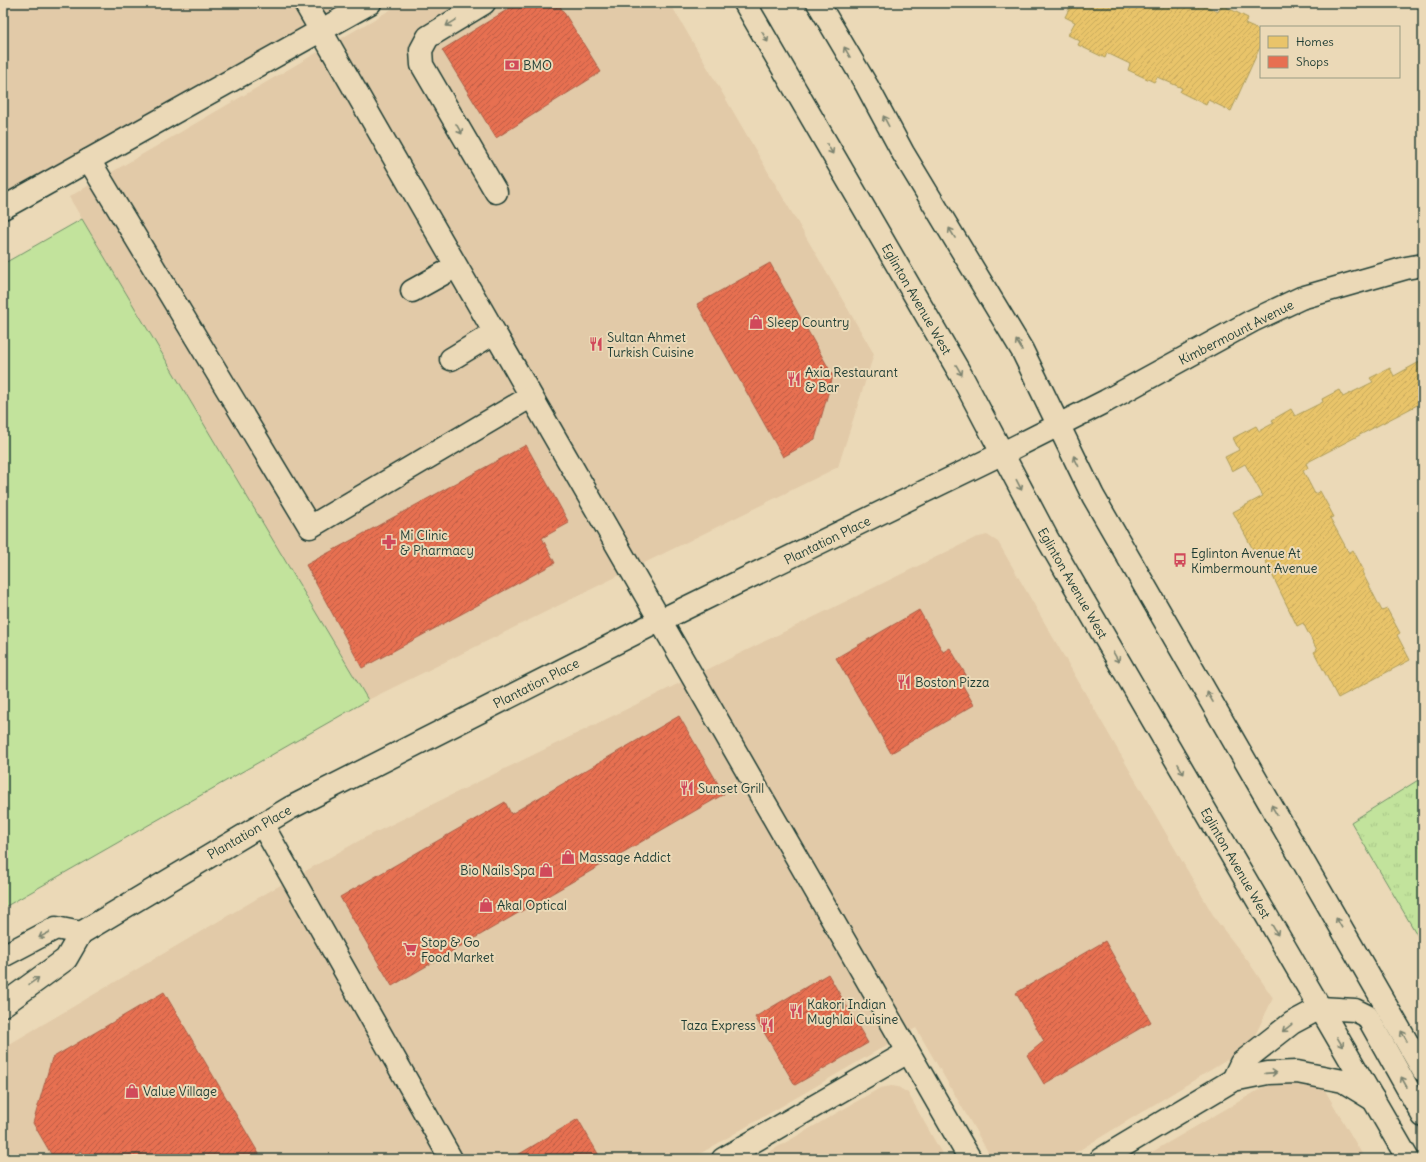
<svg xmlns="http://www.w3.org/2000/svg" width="1426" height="1162" viewBox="0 0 1426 1162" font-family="Delius,sans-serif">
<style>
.built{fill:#e2caa8}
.green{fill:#c2e39c;stroke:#709068}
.park{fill:url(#park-tufts);stroke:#709068}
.homes{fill:url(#homes-hatch);stroke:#ac9c5a}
.shops{fill:url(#shops-hatch);stroke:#ab6048}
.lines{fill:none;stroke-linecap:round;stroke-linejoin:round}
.minor-casing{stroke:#1f3d34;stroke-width:25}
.major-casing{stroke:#1f3d34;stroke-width:25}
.minor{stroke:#ebd9b7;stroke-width:22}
.major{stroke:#ebd9b7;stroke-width:22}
.oneway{stroke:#7b836f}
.labels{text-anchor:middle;stroke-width:4;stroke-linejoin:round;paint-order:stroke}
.poi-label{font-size:13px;fill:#1f3d34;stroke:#ebd9b7;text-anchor:start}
.street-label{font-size:13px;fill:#1f3d34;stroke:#ebd9b7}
</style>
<defs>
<pattern id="park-tufts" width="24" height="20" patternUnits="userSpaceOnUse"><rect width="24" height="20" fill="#c2e39c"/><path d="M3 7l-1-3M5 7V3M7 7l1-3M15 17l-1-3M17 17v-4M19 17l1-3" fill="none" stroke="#a6c487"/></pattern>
<pattern id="homes-hatch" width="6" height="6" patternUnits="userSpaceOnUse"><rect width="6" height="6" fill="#e9c46a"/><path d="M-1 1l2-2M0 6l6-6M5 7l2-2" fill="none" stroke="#c7a95c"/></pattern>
<pattern id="shops-hatch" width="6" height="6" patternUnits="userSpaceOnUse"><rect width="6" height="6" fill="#e76f51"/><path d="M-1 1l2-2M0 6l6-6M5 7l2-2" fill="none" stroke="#bb5c44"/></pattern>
</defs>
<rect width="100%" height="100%" fill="#ebd9b7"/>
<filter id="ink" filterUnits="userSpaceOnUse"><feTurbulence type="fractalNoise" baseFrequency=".025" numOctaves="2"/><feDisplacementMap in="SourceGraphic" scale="8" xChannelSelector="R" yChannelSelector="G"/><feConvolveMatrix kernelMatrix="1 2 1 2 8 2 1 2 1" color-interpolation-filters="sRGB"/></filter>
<g filter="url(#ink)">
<g class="built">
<polygon points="3,3 349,3 3,205"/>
<polygon points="402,3 670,3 874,354 838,467 368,700 69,197"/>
<polygon points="987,535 998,542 1216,920 1248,961 1273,998 1250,1046 1065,1159 992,1159 916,1028 691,1159 3,1159 3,1049 13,1042 270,891 364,838 975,538"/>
<polygon points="1296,1081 1323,1087 1365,1159 1140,1159 1262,1088 1278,1083"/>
<polygon points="891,1086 898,1087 908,1093 945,1159 757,1159 880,1088"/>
</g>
<polygon class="green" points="82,219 368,700 3,908 3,264"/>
<polygon class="park" points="1423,777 1423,945 1351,822"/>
<g class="homes">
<polygon points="1072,3 1200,3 1218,12 1222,5 1248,18 1245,24 1261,31 1261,45 1231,111 1208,100 1206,105 1180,92 1182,88 1157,77 1154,82 1128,70 1130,64 1107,53 1105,58 1078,45 1080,41 1068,35 1075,22 1065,17"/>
<polygon points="1423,360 1423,402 1306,463 1308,468 1303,471 1315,494 1320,491 1334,517 1330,518 1349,553 1353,550 1364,571 1362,572 1382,611 1387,609 1400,633 1397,635 1410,660 1338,698 1314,652 1317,650 1303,623 1297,626 1262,554 1257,557 1233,512 1263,496 1245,464 1232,471 1225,457 1239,450 1233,438 1256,426 1259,431 1274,423 1272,420 1291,409 1295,416 1323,402 1322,399 1339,390 1343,397 1373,382 1370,378 1390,368 1394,376"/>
</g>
<g class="shops">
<polygon points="518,3 558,3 601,72 496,138 442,50"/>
<polygon points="770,263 833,376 815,439 783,457 697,304"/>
<polygon points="526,445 569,523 542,538 555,563 362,668 306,565"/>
<polygon points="919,610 943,652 950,648 966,675 959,679 974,705 891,753 836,658"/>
<polygon points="679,716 724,794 392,986 340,897 505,802 511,814"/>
<polygon points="1105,941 1151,1022 1044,1084 1027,1055 1044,1041 1016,993"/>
<polygon points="828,974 868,1043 795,1085 755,1017"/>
<polygon points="164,992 262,1159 85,1159 81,1151 68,1159 54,1159 33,1123 52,1058"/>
<polygon points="578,1119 601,1159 511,1159"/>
</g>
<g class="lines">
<defs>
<g id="minor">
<polyline points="305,3 970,1159"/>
<polyline points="484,3 428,37 421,50 422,65 496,192"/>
<polyline points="89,160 310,527 530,397"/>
<polyline points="3,208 370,3"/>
<polyline points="412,291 455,267"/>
<polyline points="451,359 494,333"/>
<polyline points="262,824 451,1159"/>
<polyline points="3,956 56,928 81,933"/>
<polyline points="3,1005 66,959 81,933 290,808 659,621 1003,453 1106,401 1252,321 1301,298 1406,268 1423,265"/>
<polyline points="1233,1080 1241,1063 1292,1023 1320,1008 1355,1010 1367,1016 1423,1116"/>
<polyline points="723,1159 908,1052"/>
<polyline points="1101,1159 1233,1080 1268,1073 1297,1072 1343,1081 1374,1100"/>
</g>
<g id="major">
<polyline points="745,3 961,375 1047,538 1408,1159"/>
<polyline points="818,3 867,86 903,153 1022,350 1093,496 1423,1070"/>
</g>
</defs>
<use href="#minor" class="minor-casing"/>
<use href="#major" class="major-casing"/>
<use href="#minor" class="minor"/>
<use href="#major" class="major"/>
</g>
<defs><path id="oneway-shaft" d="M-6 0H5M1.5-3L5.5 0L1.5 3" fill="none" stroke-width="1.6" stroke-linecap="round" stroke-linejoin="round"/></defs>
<g class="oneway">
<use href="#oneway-shaft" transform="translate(451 23) rotate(149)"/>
<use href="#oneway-shaft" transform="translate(765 37) rotate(60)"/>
<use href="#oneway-shaft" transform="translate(847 52) rotate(-120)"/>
<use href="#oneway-shaft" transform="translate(886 121) rotate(-118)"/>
<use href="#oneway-shaft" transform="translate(459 129) rotate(60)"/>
<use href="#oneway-shaft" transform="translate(830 149) rotate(60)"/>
<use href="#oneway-shaft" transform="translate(952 233) rotate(-121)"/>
<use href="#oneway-shaft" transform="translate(1019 345) rotate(-121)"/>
<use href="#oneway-shaft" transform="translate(959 370) rotate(60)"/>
<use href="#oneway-shaft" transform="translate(1076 461) rotate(-116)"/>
<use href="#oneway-shaft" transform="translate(1019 485) rotate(63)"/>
<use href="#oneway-shaft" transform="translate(1116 657) rotate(60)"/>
<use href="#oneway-shaft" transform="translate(1210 697) rotate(-120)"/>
<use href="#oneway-shaft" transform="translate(1181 769) rotate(60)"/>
<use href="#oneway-shaft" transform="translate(1274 810) rotate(-120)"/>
<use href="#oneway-shaft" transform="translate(1339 923) rotate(-120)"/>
<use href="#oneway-shaft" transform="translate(1275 930) rotate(60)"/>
<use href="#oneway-shaft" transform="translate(44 935) rotate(152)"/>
<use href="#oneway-shaft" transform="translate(34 981) rotate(-35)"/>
<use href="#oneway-shaft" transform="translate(1287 1028) rotate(142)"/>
<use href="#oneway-shaft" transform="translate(1404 1036) rotate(-120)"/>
<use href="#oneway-shaft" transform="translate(1340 1042) rotate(60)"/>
<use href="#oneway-shaft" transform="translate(1271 1073) rotate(-4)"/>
<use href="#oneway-shaft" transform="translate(1404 1082) rotate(-119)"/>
</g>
</g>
<defs>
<symbol id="bank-bare" viewBox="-9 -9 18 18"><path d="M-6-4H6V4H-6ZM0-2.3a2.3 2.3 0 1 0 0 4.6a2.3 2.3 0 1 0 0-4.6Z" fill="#d1495b" stroke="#ebd9b7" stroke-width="2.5" paint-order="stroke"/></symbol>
<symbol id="shop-bare" viewBox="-9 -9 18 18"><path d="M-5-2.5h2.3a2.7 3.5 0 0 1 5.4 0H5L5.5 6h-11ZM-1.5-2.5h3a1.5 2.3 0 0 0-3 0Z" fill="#d1495b" stroke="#ebd9b7" stroke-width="2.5" paint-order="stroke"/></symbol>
<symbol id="restaurant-bare" viewBox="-9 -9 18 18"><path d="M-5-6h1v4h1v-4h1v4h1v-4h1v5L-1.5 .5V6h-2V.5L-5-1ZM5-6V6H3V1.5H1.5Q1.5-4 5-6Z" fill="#d1495b" stroke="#ebd9b7" stroke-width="2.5" paint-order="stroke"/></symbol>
<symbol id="pharmacy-bare" viewBox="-9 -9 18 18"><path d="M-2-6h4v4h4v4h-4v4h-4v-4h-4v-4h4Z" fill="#d1495b" stroke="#ebd9b7" stroke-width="2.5" paint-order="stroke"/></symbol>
<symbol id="bus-bare" viewBox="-9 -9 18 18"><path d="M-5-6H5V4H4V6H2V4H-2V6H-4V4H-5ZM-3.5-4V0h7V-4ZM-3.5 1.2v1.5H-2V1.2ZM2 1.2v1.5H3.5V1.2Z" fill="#d1495b" stroke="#ebd9b7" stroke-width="2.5" paint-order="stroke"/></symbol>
<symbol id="supermarket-bare" viewBox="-9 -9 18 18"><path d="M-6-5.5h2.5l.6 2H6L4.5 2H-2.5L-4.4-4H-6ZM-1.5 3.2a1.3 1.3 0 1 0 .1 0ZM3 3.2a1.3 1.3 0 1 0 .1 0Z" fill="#d1495b" stroke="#ebd9b7" stroke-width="2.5" paint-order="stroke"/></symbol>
</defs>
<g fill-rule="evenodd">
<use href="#bank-bare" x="502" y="55" width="20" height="20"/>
<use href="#shop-bare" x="746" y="312" width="20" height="20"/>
<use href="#restaurant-bare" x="586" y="334" width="20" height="20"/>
<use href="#restaurant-bare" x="784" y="369" width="20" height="20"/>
<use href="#pharmacy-bare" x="379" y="532" width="20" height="20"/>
<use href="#bus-bare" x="1170" y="550" width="20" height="20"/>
<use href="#restaurant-bare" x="894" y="672" width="20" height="20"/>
<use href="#restaurant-bare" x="677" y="778" width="20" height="20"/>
<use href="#shop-bare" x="558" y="847" width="20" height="20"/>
<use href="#shop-bare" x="536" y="860" width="20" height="20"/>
<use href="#shop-bare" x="476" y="895" width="20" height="20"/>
<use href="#supermarket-bare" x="400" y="939" width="20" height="20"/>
<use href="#restaurant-bare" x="786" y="1001" width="20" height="20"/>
<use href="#restaurant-bare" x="757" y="1015" width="20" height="20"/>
<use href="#shop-bare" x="122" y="1081" width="20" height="20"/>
</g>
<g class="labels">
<g class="poi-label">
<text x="523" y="70">BMO</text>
<text x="767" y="327">Sleep Country</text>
<text x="607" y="342">Sultan Ahmet<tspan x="607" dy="15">Turkish Cuisine</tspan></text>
<text x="805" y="377">Axia Restaurant<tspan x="805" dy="15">&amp; Bar</tspan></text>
<text x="400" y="540">Mi Clinic<tspan x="400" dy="15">&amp; Pharmacy</tspan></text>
<text x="1191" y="558">Eglinton Avenue At<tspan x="1191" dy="15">Kimbermount Avenue</tspan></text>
<text x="915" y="687">Boston Pizza</text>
<text x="698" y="793">Sunset Grill</text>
<text x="579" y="862">Massage Addict</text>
<text x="535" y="875" text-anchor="end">Bio Nails Spa</text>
<text x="497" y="910">Akal Optical</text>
<text x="421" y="947">Stop &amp; Go<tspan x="421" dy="15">Food Market</tspan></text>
<text x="807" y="1009">Kakori Indian<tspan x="807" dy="15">Mughlai Cuisine</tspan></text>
<text x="756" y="1030" text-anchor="end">Taza Express</text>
<text x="143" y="1096">Value Village</text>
</g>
<g class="street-label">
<text transform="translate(917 299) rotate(60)" y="5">Eglinton Avenue West</text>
<text transform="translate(1236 332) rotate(-27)" y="5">Kimbermount Avenue</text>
<text transform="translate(827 540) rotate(-26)" y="5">Plantation Place</text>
<text transform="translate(1073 583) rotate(60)" y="5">Eglinton Avenue West</text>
<text transform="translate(536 683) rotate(-27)" y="5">Plantation Place</text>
<text transform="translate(249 832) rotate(-30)" y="5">Plantation Place</text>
<text transform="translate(1236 863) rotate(60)" y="5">Eglinton Avenue West</text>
</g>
</g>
<rect width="1426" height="1162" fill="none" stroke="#ebd9b7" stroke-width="16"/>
<rect x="8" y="8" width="1410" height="1146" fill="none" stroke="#1f3d34" stroke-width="1.5" filter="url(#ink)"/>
<rect x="1260" y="26" width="140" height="52" fill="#ebd9b7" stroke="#999b83"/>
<rect x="1268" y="36" width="20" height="12" fill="#e9c46a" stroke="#999b83"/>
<text x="1296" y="46" font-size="12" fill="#1f3d34">Homes</text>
<rect x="1268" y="56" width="20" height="12" fill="#e76f51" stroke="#999b83"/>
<text x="1296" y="66" font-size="12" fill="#1f3d34">Shops</text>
</svg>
